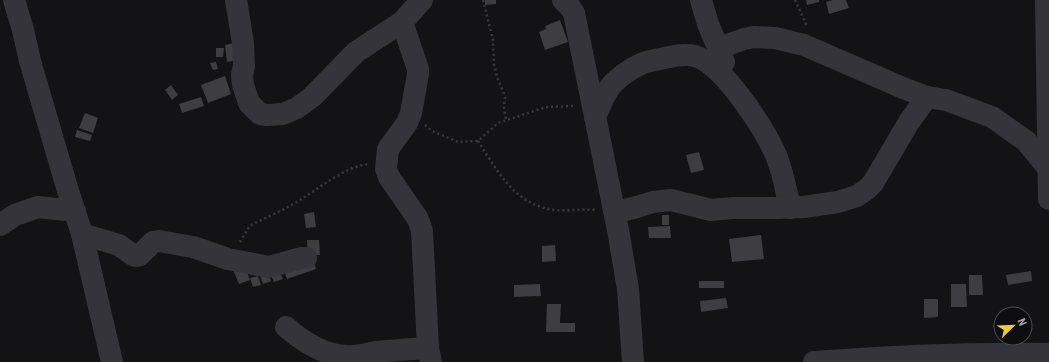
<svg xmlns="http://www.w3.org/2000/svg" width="1049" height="362" viewBox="0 0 1049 362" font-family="'Roboto Condensed',sans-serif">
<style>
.building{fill:#3d3d42}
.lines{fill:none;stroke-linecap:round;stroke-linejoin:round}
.path{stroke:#3a3b41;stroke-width:2.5;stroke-dasharray:2 3;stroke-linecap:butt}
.minor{stroke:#34343a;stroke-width:22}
</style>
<rect width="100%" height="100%" fill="#131315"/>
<g class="building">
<polygon points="485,0 496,0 496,4 485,5"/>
<polygon points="806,0 819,0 819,2 807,5"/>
<polygon points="833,0 846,0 849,8 829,14 826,2"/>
<polygon points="560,20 568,42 545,50 539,32 546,29 545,26"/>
<polygon points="235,43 237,60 227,62 225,45"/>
<polygon points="216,48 224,48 223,57 216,57"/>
<polygon points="216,62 218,69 213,70 210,63"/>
<polygon points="225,76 231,94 208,103 201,85"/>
<polygon points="171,85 178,95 172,100 165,90"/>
<polygon points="201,97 204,106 182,113 179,104"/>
<polygon points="85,113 98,118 93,133 79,128"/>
<polygon points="77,130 92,135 90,141 75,137"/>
<polygon points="699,152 704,170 691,173 686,155"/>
<polygon points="314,212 316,227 306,228 304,214"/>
<rect x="662" y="215" width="7" height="10"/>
<polygon points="670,226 671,238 649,238 648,227"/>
<polygon points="761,235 764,259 732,262 729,239"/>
<polygon points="307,240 319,240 320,255 308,255"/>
<polygon points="555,245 556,261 542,262 542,246"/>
<polygon points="312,257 316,269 287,279 283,268"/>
<polygon points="244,263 250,280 239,284 232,267"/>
<polygon points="278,269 283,279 274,282 270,273"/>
<polygon points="1031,271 1032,281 1008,285 1006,275"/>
<polygon points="268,272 271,281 263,284 260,275"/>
<polygon points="969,275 982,275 983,295 969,295"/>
<polygon points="258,276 261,285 253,287 250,278"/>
<rect x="699" y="281" width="25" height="7"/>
<polygon points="540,284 541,296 514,297 514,285"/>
<polygon points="951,284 966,284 967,307 951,307"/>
<polygon points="726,298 728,308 701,312 700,301"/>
<polygon points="924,299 938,299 938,317 924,318"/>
<polygon points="547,304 561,304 560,323 575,323 575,332 546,332"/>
</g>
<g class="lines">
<g class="path">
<polyline points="483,0 493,40 494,65 498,80 503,91 505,97 504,107 506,120"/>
<polyline points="795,0 807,26"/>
<polyline points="425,125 432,131 458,142 478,141 498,123 546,107 574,106"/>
<path d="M 478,141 C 497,170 515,206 555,210 C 568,211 582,209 595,210"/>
<path d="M 240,242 L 249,227 L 253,224 C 269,216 286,209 300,200 C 321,187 343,168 368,164"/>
</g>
<g class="minor">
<polyline points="14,0 23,30 30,61 68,191 82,234 112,362"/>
<polyline points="236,0 243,43 244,66 242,75 243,85 249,103 260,114 267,115 283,114 297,108 312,97 356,52 402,22 422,0"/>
<polyline points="563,0 570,7 574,13 618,230 628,289 633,362"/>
<polyline points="701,0 708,24 724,62"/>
<polyline points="1046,0 1049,199"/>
<polyline points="402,22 418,69 418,74 411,113 407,123 388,149 386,169 389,177 418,219 422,231 428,348 431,362"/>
<polyline points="719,50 730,44 744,39 754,37 775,38 804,45 903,88 927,97 946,100 992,117 1026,141 1048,168"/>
<path d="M 595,117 C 599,108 603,98 608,90 C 615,79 630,69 641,64 C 646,61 653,61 659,59 C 671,57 682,53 695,56 C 723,64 764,128 776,155 C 783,172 786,190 790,208"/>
<polyline points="614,210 625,210 637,207 653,202 671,200 711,210 733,208 775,208 804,207 838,202 857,196 867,189 873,183 909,122 927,97"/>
<polyline points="0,225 15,215 38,207 75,211"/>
<polyline points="82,234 119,245 133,255 136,256 140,255 153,242 159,241 193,247 228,259 264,266 269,267 301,258 306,258"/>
<path d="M 286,327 C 302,341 323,355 346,356 C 356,357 366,354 376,352 C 393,350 411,349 428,348"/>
<path d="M 814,362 C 893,356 971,353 1049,354"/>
</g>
</g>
<g transform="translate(1013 326) rotate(67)"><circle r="19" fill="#0e0e10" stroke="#4a4b52"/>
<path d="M0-3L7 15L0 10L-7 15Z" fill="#f5cb2a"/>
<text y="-6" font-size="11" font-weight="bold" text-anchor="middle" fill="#a4a7b5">N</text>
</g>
</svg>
